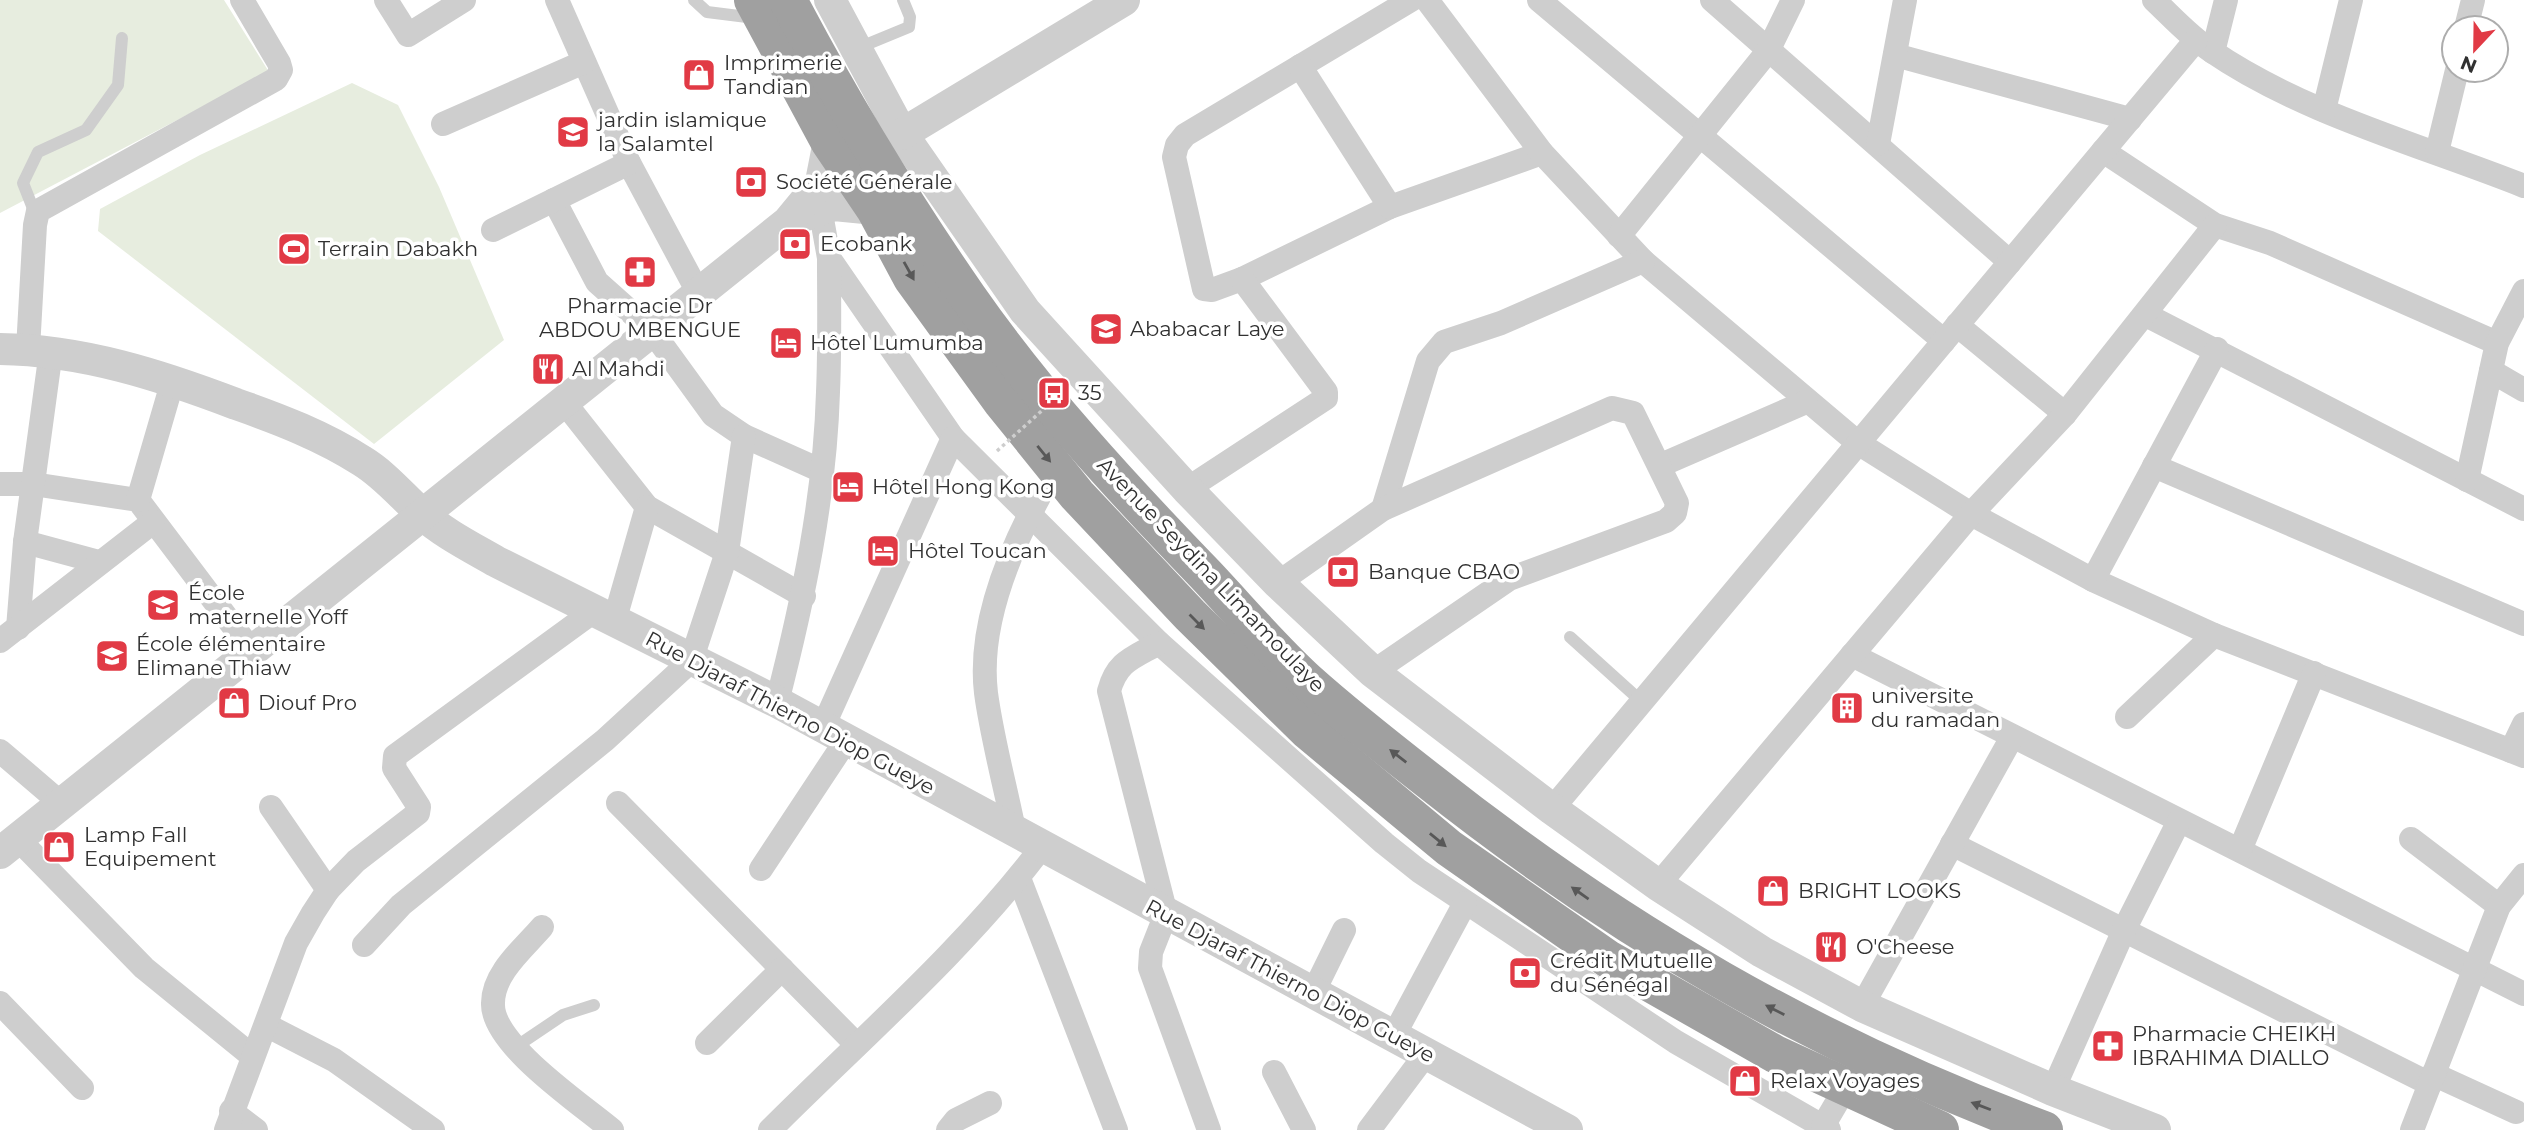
<svg xmlns="http://www.w3.org/2000/svg" width="2524" height="1130" viewBox="0 0 2524 1130" font-family="Montserrat,sans-serif">
<style>
.pitch{fill:#e7eddf}
.lines{fill:none;stroke-linecap:round;stroke-linejoin:round}
.service{stroke:#cecece;stroke-width:12}
.minor{stroke:#cecece;stroke-width:24}
.tertiary{stroke:#cecece;stroke-width:32}
.trunk{stroke:#a0a0a0;stroke-width:38}
.path-bridge{stroke:#cecece;stroke-width:3.5;stroke-dasharray:3.5 3.5;stroke-linecap:butt}
.oneway{fill:#585858}
.labels{text-anchor:middle;stroke-width:7;stroke-linejoin:round;paint-order:stroke}
.poi-label{font-size:21px;fill:#313131;stroke:#fff;text-anchor:start}
.street-label{font-size:21px;fill:#313131;stroke:#fff}
</style>
<rect width="100%" height="100%" fill="#fff"/>
<g class="pitch">
<polygon points="0,0 224,0 269,72 0,213"/>
<polygon points="352,83 398,105 439,187 504,340 374,444 98,231 100,209 200,155"/>
</g>
<g class="lines">
<g class="service">
<polyline points="694,0 707,12 755,18"/>
<polyline points="858,48 909,27 910,17 903,0"/>
<polyline points="36,216 23,183 38,152 86,130 118,85 122,38"/>
<polyline points="1570,637 1642,702"/>
<polyline points="514,1048 563,1015 594,1005"/>
</g>
<g class="minor">
<polyline points="386,0 408,35 464,0"/>
<polyline points="557,0 629,163 699,294"/>
<polyline points="1411,0 1185,135 1177,145 1174,157 1204,289 1212,290 1242,279 1390,207 1542,153"/>
<polyline points="1427,0 1542,153 1643,261 1858,443 1971,514 2093,580 2214,635 2524,756"/>
<polyline points="1539,0 1944,341"/>
<polyline points="1712,0 2010,262"/>
<path d="M 2154,0 C 2172,17 2189,36 2210,50 C 2301,113 2421,145 2524,186"/>
<polyline points="2466,28 2473,0"/>
<polyline points="2213,52 2226,0"/>
<polyline points="1895,55 2130,119"/>
<polyline points="1300,66 1390,207"/>
<polyline points="2324,110 2351,0"/>
<polyline points="443,124 584,62"/>
<polyline points="1878,144 1905,0"/>
<polyline points="2103,151 2215,225 2270,243 2497,343"/>
<polyline points="2437,152 2457,70"/>
<polyline points="554,200 597,282 652,331 713,415 744,436 822,471"/>
<polyline points="820,208 829,258 953,438 1159,643 1384,843 1419,871 1676,1042 1829,1130"/>
<polyline points="493,230 629,163"/>
<polyline points="1619,236 1768,51 1793,0"/>
<polyline points="2146,315 2524,509"/>
<polyline points="1957,325 2065,414"/>
<polyline points="28,349 35,225 38,211 276,79 281,70 279,63 242,0"/>
<polyline points="2491,371 2524,390"/>
<polyline points="564,402 647,507 804,596"/>
<polyline points="1661,465 1806,402"/>
<polyline points="2154,466 2524,624"/>
<polyline points="2467,480 2497,343 2524,291"/>
<polyline points="0,484 33,484 138,500 252,651"/>
<polyline points="1187,489 1326,398 1326,392 1242,279"/>
<polyline points="138,500 173,380"/>
<polyline points="1383,509 1428,361 1444,342 1501,323 1643,261"/>
<polyline points="25,542 99,562"/>
<polyline points="2093,580 2217,349"/>
<polyline points="1278,583 1383,509 1612,408 1633,413 1677,503 1675,513 1666,521 1509,579 1373,672"/>
<polyline points="614,622 647,507"/>
<polyline points="18,628 25,542 51,351"/>
<polyline points="0,641 153,522"/>
<path d="M 1159,643 C 1133,658 1117,661 1109,691 L 1166,914 L 1151,952 L 1150,968 L 1209,1130"/>
<polyline points="1852,655 2524,994"/>
<path d="M 777,702 C 803,601 825,497 828,392 C 830,347 829,302 829,258"/>
<polyline points="2127,717 2214,635"/>
<polyline points="822,729 953,438"/>
<polyline points="0,751 62,804"/>
<polyline points="2511,751 2524,724"/>
<polyline points="618,803 856,1044"/>
<polyline points="271,807 328,890"/>
<polyline points="1552,809 2196,40"/>
<path d="M 1014,830 C 1005,785 992,738 986,693 C 978,626 1008,554 1039,497"/>
<polyline points="18,839 144,968 252,1056"/>
<polyline points="2411,839 2499,906"/>
<polyline points="1952,844 2430,1084"/>
<polyline points="2240,850 2314,673"/>
<polyline points="761,869 845,742"/>
<polyline points="1019,878 1116,1130"/>
<polyline points="1658,885 1971,514 2065,414 2215,225"/>
<path d="M 542,927 C 524,948 493,973 493,1003 C 491,1044 581,1104 612,1130"/>
<polyline points="364,945 401,905 605,740 691,661 727,552 744,436"/>
<polyline points="1313,993 1344,930"/>
<polyline points="0,1003 82,1088"/>
<polyline points="1862,1006 2012,737"/>
<polyline points="266,1025 334,1060 433,1130"/>
<polyline points="1393,1037 1465,903"/>
<polyline points="707,1043 782,969"/>
<polyline points="1274,1072 1304,1130"/>
<polyline points="2433,1074 2516,1112"/>
<polyline points="2053,1090 2124,930 2179,821"/>
<polyline points="231,1111 256,1130"/>
<polyline points="1823,1126 1846,1087"/>
<polyline points="226,1130 296,943 313,913 328,890 356,861 418,813 419,807 394,768 395,756 594,611"/>
<path d="M 770,1130 C 862,1038 963,951 1042,847"/>
<polyline points="948,1130 956,1120 990,1103"/>
<polyline points="1369,1130 1426,1054"/>
<polyline points="2412,1130 2499,906 2524,875"/>
</g>
<g class="tertiary">
<polyline points="830,0 902,134 1025,311 1187,489 1278,583 1373,672 1552,809 1658,885 1762,952 1862,1006 2053,1090 2155,1130"/>
<polyline points="902,134 1124,0"/>
<polyline points="792,220 834,205 875,209"/>
<path d="M 0,349 C 82,350 160,375 236,404 C 279,419 323,436 362,461 C 385,475 401,495 421,513 C 443,533 471,547 497,562 L 777,702 L 1567,1130"/>
<polyline points="0,853 788,222 821,182 829,141"/>
</g>
<g class="trunk">
<polyline points="753,0 829,141 875,209 912,278 1002,402 1077,495 1190,615 1308,731 1449,848 1608,959 1775,1054 1940,1130"/>
<path d="M 788,0 C 842,103 902,202 968,297 C 1037,396 1121,487 1205,574 C 1239,610 1271,648 1307,681 C 1346,716 1387,748 1428,780 C 1620,932 1814,1045 2044,1130"/>
</g>
<polyline class="path-bridge" points="997,451 1066,389"/>
</g>
<defs><path id="oneway-solid" d="M-6-.8H1V-3.2L6.5 0L1 3.2V.8H-6Z" transform="scale(1.75)"/></defs>
<g class="oneway">
<use href="#oneway-solid" transform="translate(909 271) rotate(61)"/>
<use href="#oneway-solid" transform="translate(1044 454) rotate(51)"/>
<use href="#oneway-solid" transform="translate(1197 622) rotate(45)"/>
<use href="#oneway-solid" transform="translate(1398 756) rotate(-142)"/>
<use href="#oneway-solid" transform="translate(1438 840) rotate(39)"/>
<use href="#oneway-solid" transform="translate(1580 893) rotate(-145)"/>
<use href="#oneway-solid" transform="translate(1775 1010) rotate(-153)"/>
<use href="#oneway-solid" transform="translate(1981 1106) rotate(-159)"/>
</g>
<defs>
<symbol id="shop-square" viewBox="-11 -11 22 22"><rect x="-9" y="-9" width="18" height="18" rx="4" fill="#e13a45" stroke="#fff"/><path d="M-5-2.5h2.3a2.7 3.5 0 0 1 5.4 0H5L5.5 6h-11ZM-1.5-2.5h3a1.5 2.3 0 0 0-3 0Z" fill="#fff"/></symbol>
<symbol id="school-square" viewBox="-11 -11 22 22"><rect x="-9" y="-9" width="18" height="18" rx="4" fill="#e13a45" stroke="#fff"/><path d="M0-5L7-2L0 1L-7-2ZM-4 1L0 2.5L4 1V4Q0 6-4 4Z" fill="#fff"/></symbol>
<symbol id="bank-square" viewBox="-11 -11 22 22"><rect x="-9" y="-9" width="18" height="18" rx="4" fill="#e13a45" stroke="#fff"/><path d="M-6-4H6V4H-6ZM0-2.3a2.3 2.3 0 1 0 0 4.6a2.3 2.3 0 1 0 0-4.6Z" fill="#fff"/></symbol>
<symbol id="stadium-square" viewBox="-11 -11 22 22"><rect x="-9" y="-9" width="18" height="18" rx="4" fill="#e13a45" stroke="#fff"/><path d="M0-5a6.5 5 0 1 0 0 10a6.5 5 0 1 0 0-10ZM-3.5-1.8h7v3.6h-7Z" fill="#fff"/></symbol>
<symbol id="pharmacy-square" viewBox="-11 -11 22 22"><rect x="-9" y="-9" width="18" height="18" rx="4" fill="#e13a45" stroke="#fff"/><path d="M-2-6h4v4h4v4h-4v4h-4v-4h-4v-4h4Z" fill="#fff"/></symbol>
<symbol id="hotel-square" viewBox="-11 -11 22 22"><rect x="-9" y="-9" width="18" height="18" rx="4" fill="#e13a45" stroke="#fff"/><path d="M-6-4.5h1.5V1H6V5H4.5V3h-9V5H-6ZM-4 0a1.8 1.8 0 1 1 3.6 0ZM.5 0V-2.5h3Q6-2.5 6 0Z" fill="#fff"/></symbol>
<symbol id="restaurant-square" viewBox="-11 -11 22 22"><rect x="-9" y="-9" width="18" height="18" rx="4" fill="#e13a45" stroke="#fff"/><path d="M-5-6h1v4h1v-4h1v4h1v-4h1v5L-1.5 .5V6h-2V.5L-5-1ZM5-6V6H3V1.5H1.5Q1.5-4 5-6Z" fill="#fff"/></symbol>
<symbol id="bus-square" viewBox="-11 -11 22 22"><rect x="-9" y="-9" width="18" height="18" rx="4" fill="#e13a45" stroke="#fff"/><path d="M-5-6H5V4H4V6H2V4H-2V6H-4V4H-5ZM-3.5-4V0h7V-4ZM-3.5 1.2v1.5H-2V1.2ZM2 1.2v1.5H3.5V1.2Z" fill="#fff"/></symbol>
<symbol id="building-square" viewBox="-11 -11 22 22"><rect x="-9" y="-9" width="18" height="18" rx="4" fill="#e13a45" stroke="#fff"/><path d="M-4-6H4V6H1V3H-1V6H-4ZM-2.5-4.3h1.7v1.8h-1.7ZM.8-4.3h1.7v1.8H.8ZM-2.5-1h1.7V.8h-1.7ZM.8-1h1.7V.8H.8Z" fill="#fff"/></symbol>
</defs>
<g fill-rule="evenodd">
<use href="#shop-square" x="680" y="56" width="38" height="38"/>
<use href="#school-square" x="554" y="113" width="38" height="38"/>
<use href="#bank-square" x="732" y="163" width="38" height="38"/>
<use href="#bank-square" x="776" y="225" width="38" height="38"/>
<use href="#stadium-square" x="275" y="230" width="38" height="38"/>
<use href="#pharmacy-square" x="621" y="253" width="38" height="38"/>
<use href="#school-square" x="1087" y="310" width="38" height="38"/>
<use href="#hotel-square" x="767" y="324" width="38" height="38"/>
<use href="#restaurant-square" x="529" y="350" width="38" height="38"/>
<use href="#bus-square" x="1035" y="374" width="38" height="38"/>
<use href="#hotel-square" x="829" y="468" width="38" height="38"/>
<use href="#hotel-square" x="864" y="532" width="38" height="38"/>
<use href="#bank-square" x="1324" y="553" width="38" height="38"/>
<use href="#school-square" x="144" y="586" width="38" height="38"/>
<use href="#school-square" x="93" y="637" width="38" height="38"/>
<use href="#shop-square" x="215" y="684" width="38" height="38"/>
<use href="#building-square" x="1828" y="689" width="38" height="38"/>
<use href="#shop-square" x="40" y="828" width="38" height="38"/>
<use href="#shop-square" x="1754" y="872" width="38" height="38"/>
<use href="#restaurant-square" x="1812" y="928" width="38" height="38"/>
<use href="#bank-square" x="1506" y="954" width="38" height="38"/>
<use href="#pharmacy-square" x="2089" y="1027" width="38" height="38"/>
<use href="#shop-square" x="1726" y="1062" width="38" height="38"/>
</g>
<g class="labels">
<g class="poi-label">
<text x="724" y="70">Imprimerie<tspan x="724" dy="24">Tandian</tspan></text>
<text x="598" y="127">jardin islamique<tspan x="598" dy="24">la Salamtel</tspan></text>
<text x="776" y="189">Société Générale</text>
<text x="820" y="251">Ecobank</text>
<text x="318" y="256">Terrain Dabakh</text>
<text x="640" y="313" text-anchor="middle">Pharmacie Dr<tspan x="640" dy="24">ABDOU MBENGUE</tspan></text>
<text x="1130" y="336">Ababacar Laye</text>
<text x="810" y="350">Hôtel Lumumba</text>
<text x="572" y="376">Al Mahdi</text>
<text x="1078" y="400">35</text>
<text x="872" y="494">Hôtel Hong Kong</text>
<text x="908" y="558">Hôtel Toucan</text>
<text x="1368" y="579">Banque CBAO</text>
<text x="188" y="600">École<tspan x="188" dy="24">maternelle Yoff</tspan></text>
<text x="136" y="651">École élémentaire<tspan x="136" dy="24">Elimane Thiaw</tspan></text>
<text x="1871" y="703">universite<tspan x="1871" dy="24">du ramadan</tspan></text>
<text x="258" y="710">Diouf Pro</text>
<text x="84" y="842">Lamp Fall<tspan x="84" dy="24">Equipement</tspan></text>
<text x="1798" y="898">BRIGHT LOOKS</text>
<text x="1856" y="954">O'Cheese</text>
<text x="1550" y="968">Crédit Mutuelle<tspan x="1550" dy="24">du Sénégal</tspan></text>
<text x="2132" y="1041">Pharmacie CHEIKH<tspan x="2132" dy="24">IBRAHIMA DIALLO</tspan></text>
<text x="1770" y="1088">Relax Voyages</text>
</g>
<g class="street-label">
<text transform="translate(1211 575) rotate(46)" y="7">Avenue Seydina Limamoulaye</text>
<text transform="translate(790 713) rotate(28)" y="7">Rue Djaraf Thierno Diop Gueye</text>
<text transform="translate(1290 981) rotate(28)" y="7">Rue Djaraf Thierno Diop Gueye</text>
</g>
</g>
<g transform="translate(2475 49) rotate(202)"><circle r="33" fill="#ffffff" stroke="#adadad" stroke-width="2"/>
<path d="M0-5L12 26L0 18L-12 26Z" fill="#e13a45"/>
<text y="-10" font-size="19" font-weight="bold" text-anchor="middle" fill="#313131">N</text>
</g>
</svg>
